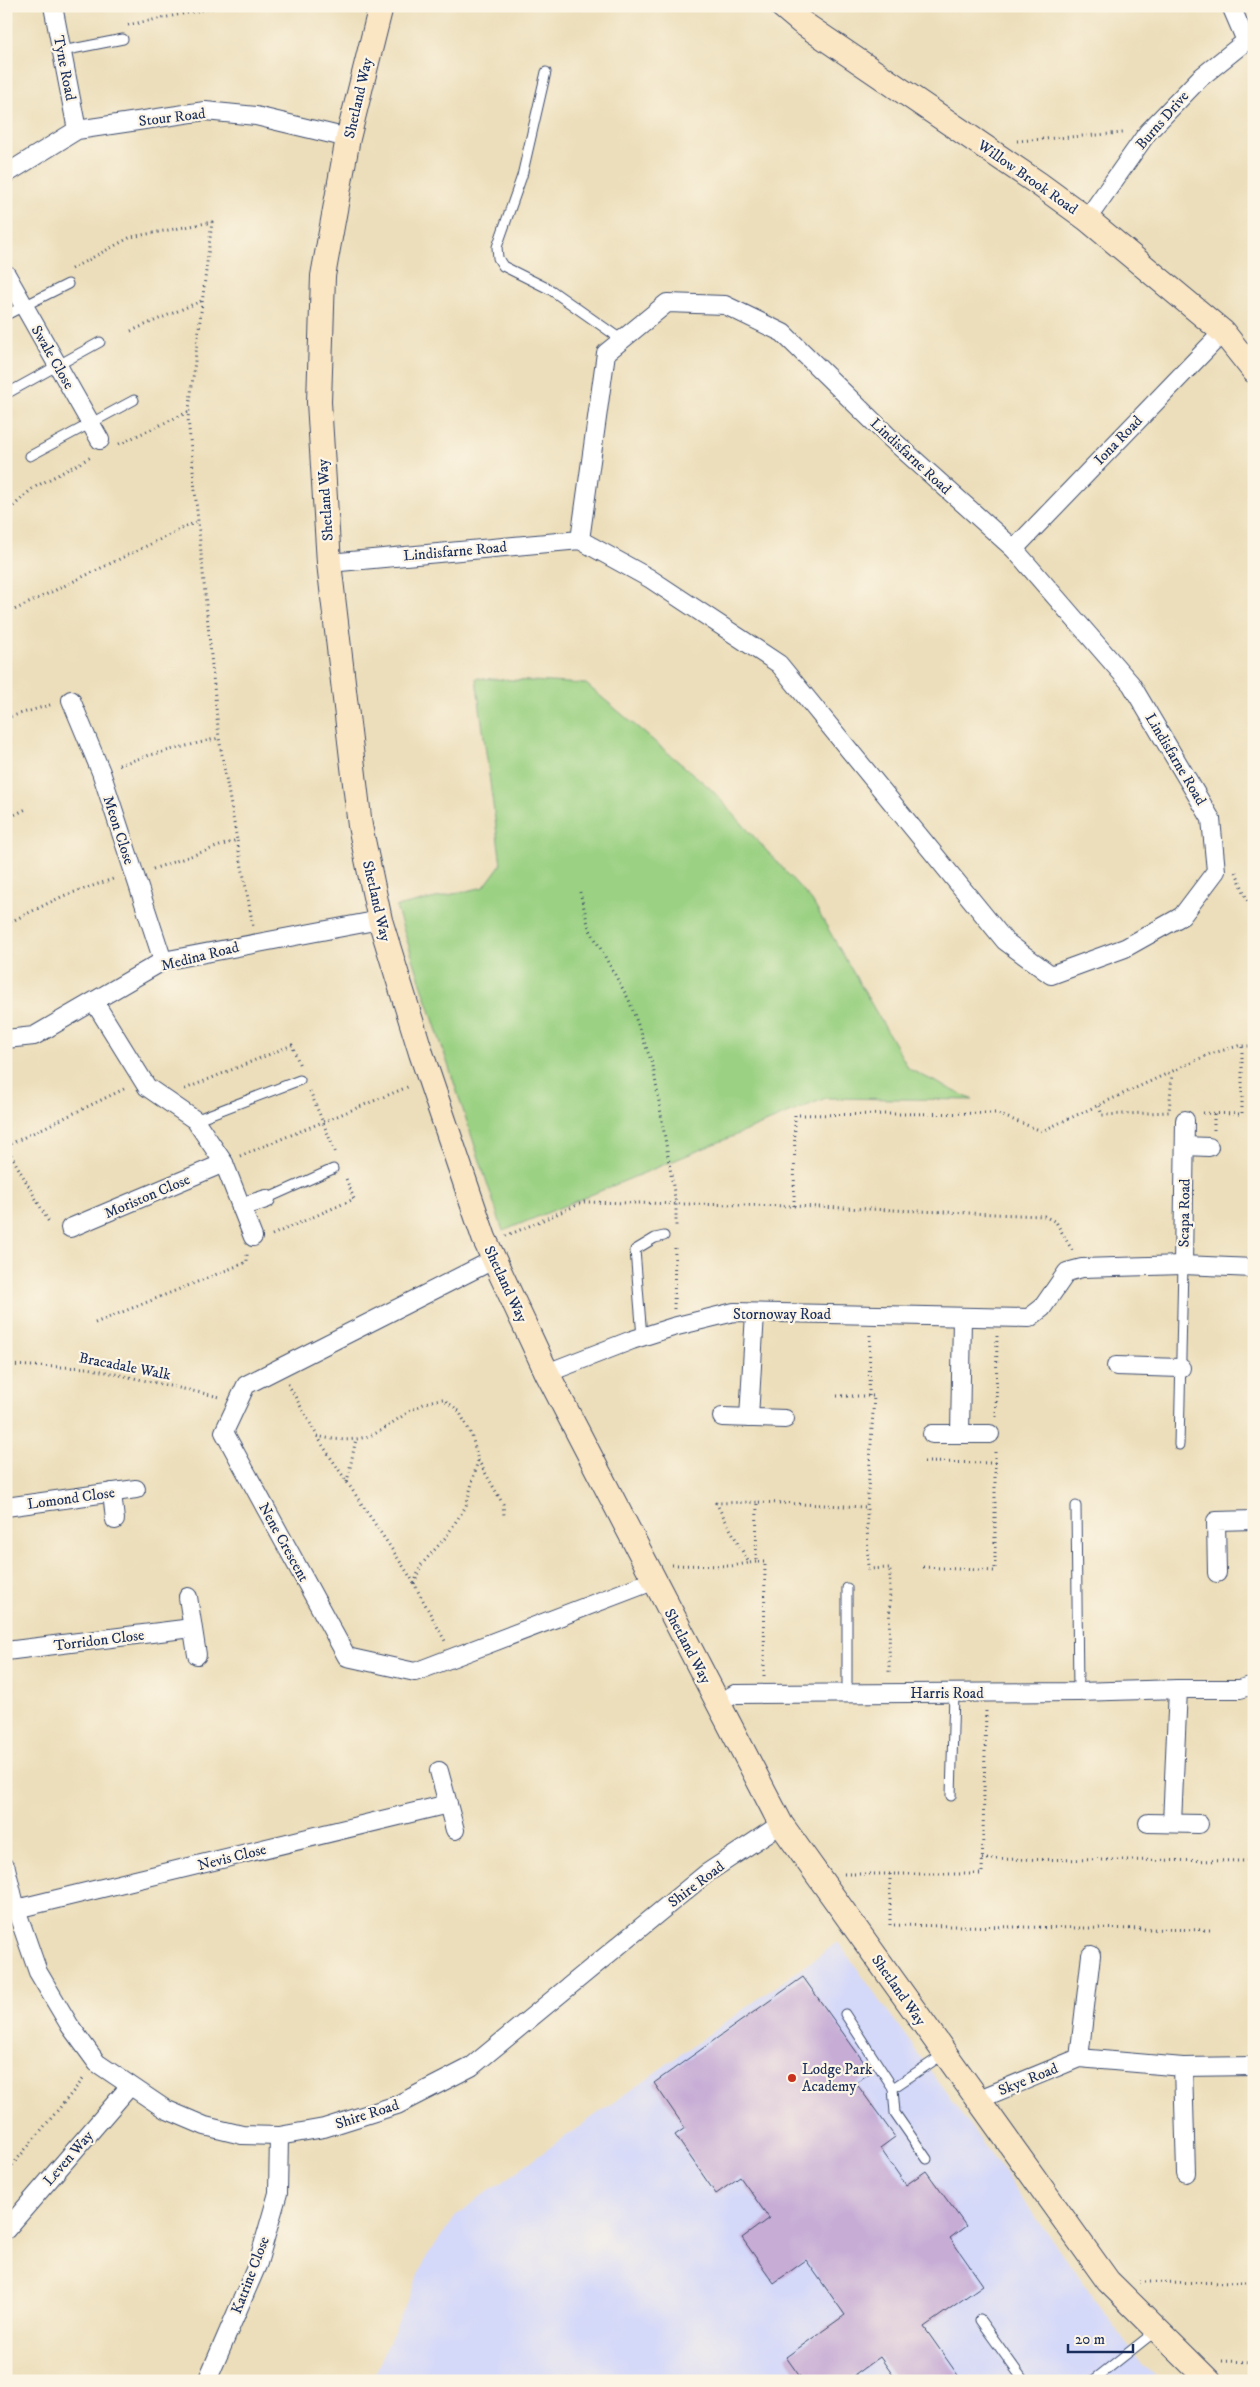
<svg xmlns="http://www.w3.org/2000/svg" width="1260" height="2387" viewBox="0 0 1260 2387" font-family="'IM FELL DW Pica',serif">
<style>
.built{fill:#d4d8f9}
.green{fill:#9bd183;stroke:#5b8070}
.building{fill:#c7add6}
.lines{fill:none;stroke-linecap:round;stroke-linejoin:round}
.lane-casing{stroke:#3a496c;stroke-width:11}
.street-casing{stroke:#3a496c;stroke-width:20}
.secondary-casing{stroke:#3a496c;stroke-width:26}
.path{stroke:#3a496c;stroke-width:3;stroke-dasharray:1 4;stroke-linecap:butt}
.lane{stroke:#fff;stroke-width:9}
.street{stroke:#fff;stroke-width:18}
.secondary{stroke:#fbe6c4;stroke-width:24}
.poi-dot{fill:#c8321e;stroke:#fcf5e5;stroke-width:2}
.labels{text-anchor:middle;stroke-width:4.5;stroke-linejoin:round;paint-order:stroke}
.street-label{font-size:15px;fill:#1b2f5e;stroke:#fcf5e5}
.poi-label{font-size:15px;fill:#1b2f5e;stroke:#fcf5e5;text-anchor:start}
</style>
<rect width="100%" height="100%" fill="#fcf5e5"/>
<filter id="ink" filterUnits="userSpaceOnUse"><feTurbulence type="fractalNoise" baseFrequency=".02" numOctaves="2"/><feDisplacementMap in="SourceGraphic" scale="10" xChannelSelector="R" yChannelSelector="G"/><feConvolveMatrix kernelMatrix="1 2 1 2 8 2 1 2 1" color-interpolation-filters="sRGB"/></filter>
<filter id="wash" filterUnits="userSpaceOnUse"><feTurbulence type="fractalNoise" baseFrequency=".0096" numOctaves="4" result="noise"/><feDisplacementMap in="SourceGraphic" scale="20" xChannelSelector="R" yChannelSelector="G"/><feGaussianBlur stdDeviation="1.12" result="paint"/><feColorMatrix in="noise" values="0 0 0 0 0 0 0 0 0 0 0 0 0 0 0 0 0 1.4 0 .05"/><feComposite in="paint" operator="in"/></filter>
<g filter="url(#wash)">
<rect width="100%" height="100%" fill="#ecdeba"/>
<polygon class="built" points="838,1942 1143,2366 1163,2381 372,2381 427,2256 457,2214"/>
<polygon class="green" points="476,678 586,684 711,789 812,901 909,1069 973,1100 826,1098 503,1231 396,907 484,887 501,864"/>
<g id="blocks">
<polygon class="building" points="803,1977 871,2072 856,2083 895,2137 880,2148 906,2185 926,2171 966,2226 950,2238 983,2285 924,2327 962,2381 897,2381 880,2357 847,2381 803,2381 786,2357 845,2315 806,2260 774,2283 742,2238 769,2218 740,2177 716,2194 675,2135 685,2128 654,2083"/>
</g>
</g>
<g filter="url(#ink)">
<use href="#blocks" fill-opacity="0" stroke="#3a496c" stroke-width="1"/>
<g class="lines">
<defs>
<g id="lane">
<polyline points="62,51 123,39"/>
<polyline points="546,72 522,176 497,247 498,258 503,266 551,290 622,340"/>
<polyline points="6,315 68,284"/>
<polyline points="6,394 100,342"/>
<polyline points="30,456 134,400"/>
<polyline points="195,1120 300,1080"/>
<polyline points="266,1199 333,1169"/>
<polyline points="642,1337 635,1250 655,1238 664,1236"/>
<polyline points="1179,1445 1183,1265"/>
<polyline points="1076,1506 1078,1692"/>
<polyline points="847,1588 847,1694"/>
<polyline points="951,1796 954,1693"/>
<polyline points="845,2014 893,2088 944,2054"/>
<polyline points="893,2088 895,2113 927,2159"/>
<polyline points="980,2320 1024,2381"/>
<polyline points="1095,2379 1157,2330"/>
</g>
<g id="street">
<polyline points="53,6 77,130"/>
<polyline points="1231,6 1246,41"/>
<polyline points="6,174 77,130 205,111 256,116 348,138"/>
<polyline points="1087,219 1148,132 1200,78 1246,41 1254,38"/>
<polyline points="6,274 100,440"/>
<polyline points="1014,549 1223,332"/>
<polyline points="329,563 580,540 606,353 667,303 725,305 783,333 888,436 1014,549 1131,684 1211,819 1216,871 1182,916 1125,948 1051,975 1005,941 779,664 649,578 580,540"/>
<polyline points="71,700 101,772 163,961"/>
<polyline points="95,1003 147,1087 195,1120 224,1163 253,1237"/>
<polyline points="6,1039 34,1036 163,961 380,920"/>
<polyline points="1185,1120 1183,1265 1254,1268"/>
<polyline points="1185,1146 1209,1147"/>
<polyline points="241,1207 266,1199"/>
<polyline points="70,1228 224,1163"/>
<polyline points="493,1260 246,1385 224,1432 347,1657 415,1672 653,1581"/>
<polyline points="1116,1366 1181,1368"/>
<polyline points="547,1373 632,1340 673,1327 734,1312 1029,1318 1042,1308 1067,1272 1082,1268 1183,1265"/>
<polyline points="722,1417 785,1419"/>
<polyline points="749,1418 755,1313"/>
<polyline points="932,1434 990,1434"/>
<polyline points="960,1434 962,1317"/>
<polyline points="112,1492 115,1520"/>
<polyline points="6,1507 136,1489"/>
<polyline points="1217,1573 1216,1521 1254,1520"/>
<polyline points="188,1597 197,1655"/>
<polyline points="6,1651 192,1628"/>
<polyline points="1178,1689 1240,1689 1254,1685"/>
<polyline points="719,1703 735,1694 1078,1692 1178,1689 1172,1823"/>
<polyline points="439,1771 455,1830"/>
<polyline points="1148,1823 1199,1824"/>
<polyline points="6,1868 16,1909 38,1972 70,2026 97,2063 165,2109 205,2126 242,2135 279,2136 324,2128 397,2105 471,2067 707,1873 781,1824"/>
<polyline points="16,1909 448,1804"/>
<polyline points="1079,2058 1091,1955"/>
<polyline points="1183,2067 1186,2173"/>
<polyline points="977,2100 1079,2058 1183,2067 1254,2066"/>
<polyline points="6,2230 130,2086"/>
<polyline points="207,2381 258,2263 278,2193 279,2136"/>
</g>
<g id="secondary">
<polyline points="381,6 348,138 323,276 319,402 329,563 360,826 380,920 421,1053 484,1238 547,1373 781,1824 1108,2281 1209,2381"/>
<polyline points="782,6 801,22 1039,184 1087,219 1223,332 1254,371"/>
</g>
</defs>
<use href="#lane" class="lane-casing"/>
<use href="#street" class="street-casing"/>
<use href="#secondary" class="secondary-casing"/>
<g class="path">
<polyline points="128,25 222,6"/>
<polyline points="1017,141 1123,133"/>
<polyline points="71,269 131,237 212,222 188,418 219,738"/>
<polyline points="131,331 201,301"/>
<polyline points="119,444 188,412"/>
<polyline points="6,513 33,488 93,456"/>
<polyline points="6,614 196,522"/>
<polyline points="6,718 53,704"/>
<polyline points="119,765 150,755 219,738 237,840"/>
<polyline points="6,819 28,808"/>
<polyline points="153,869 237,840 253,926"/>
<polyline points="1236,872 1248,902 1254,905"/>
<polyline points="580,892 589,928 629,1000 653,1066 676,1204 676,1226"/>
<polyline points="6,924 63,896 116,878"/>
<polyline points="185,1089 292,1045 300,1066"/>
<polyline points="310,1091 336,1154"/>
<polyline points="1099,1106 1102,1115 1169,1112 1172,1074"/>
<polyline points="1203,1113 1242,1114 1242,1046"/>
<polyline points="1214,1130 1214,1113"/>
<polyline points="6,1146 126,1088"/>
<polyline points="6,1146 50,1224"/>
<polyline points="240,1156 410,1086"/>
<polyline points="794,1206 795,1115 995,1113 1042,1131 1210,1054 1238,1046 1254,1046"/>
<polyline points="272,1235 354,1199 345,1176"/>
<polyline points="506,1236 584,1202 794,1206 1044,1216 1056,1222 1072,1250"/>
<polyline points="674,1309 675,1245"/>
<polyline points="95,1323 247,1262 247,1254"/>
<polyline points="6,1365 88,1368 220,1397"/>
<polyline points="288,1384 323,1446 411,1578 445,1641"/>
<polyline points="837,1396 874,1396 867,1507"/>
<polyline points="869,1396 870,1333"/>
<polyline points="996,1417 997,1335"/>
<path d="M 317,1436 C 337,1441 360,1442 378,1432 C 399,1420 418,1401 443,1399 L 459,1411 L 472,1436 L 478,1460 L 466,1506 L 446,1537 L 421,1565 L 414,1584"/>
<polyline points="478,1460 503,1504 504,1516"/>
<polyline points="924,1462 995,1463"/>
<polyline points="347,1482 356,1439"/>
<polyline points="756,1562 749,1563 716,1503 757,1502"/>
<polyline points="672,1565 731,1566 749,1563"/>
<polyline points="923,1567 995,1571 995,1450"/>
<polyline points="764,1676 765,1562 756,1562 757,1502 867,1507 868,1569 890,1568 889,1674"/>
<polyline points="982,1859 1254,1861"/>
<polyline points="844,1874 982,1874 986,1711"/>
<polyline points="890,1874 890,1925 1210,1930"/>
<polyline points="6,2173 85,2077"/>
<polyline points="1140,2282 1254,2283"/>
<polyline points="1222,2361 1254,2362"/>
</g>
<use href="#lane" class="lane"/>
<use href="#street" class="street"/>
<use href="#secondary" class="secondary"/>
</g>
</g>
<circle class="poi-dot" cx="792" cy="2078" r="5"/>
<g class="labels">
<g class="street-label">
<text transform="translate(65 68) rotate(79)" y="5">Tyne Road</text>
<text transform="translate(358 98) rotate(-77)" y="5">Shetland Way</text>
<text transform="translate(172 117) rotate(-7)" y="5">Stour Road</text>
<text transform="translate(1162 120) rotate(-49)" y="5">Burns Drive</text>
<text transform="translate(1028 177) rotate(35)" y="5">Willow Brook Road</text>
<text transform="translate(53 357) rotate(60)" y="5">Swale Close</text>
<text transform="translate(1118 440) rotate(-46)" y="5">Iona Road</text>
<text transform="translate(911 456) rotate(43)" y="5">Lindisfarne Road</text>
<text transform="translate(325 500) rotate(-94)" y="5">Shetland Way</text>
<text transform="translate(455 551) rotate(-5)" y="5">Lindisfarne Road</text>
<text transform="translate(1176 759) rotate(59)" y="5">Lindisfarne Road</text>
<text transform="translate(119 830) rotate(72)" y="5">Meon Close</text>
<text transform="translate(377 901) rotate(77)" y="5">Shetland Way</text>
<text transform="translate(200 956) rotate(-14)" y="5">Medina Road</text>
<text transform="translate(147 1196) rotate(-23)" y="5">Moriston Close</text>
<text transform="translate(1184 1213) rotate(-89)" y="5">Scapa Road</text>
<text transform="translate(506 1284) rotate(65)" y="5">Shetland Way</text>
<text x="782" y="1319">Stornoway Road</text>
<text transform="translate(125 1366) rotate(11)" y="5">Bracadale Walk</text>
<text transform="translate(71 1498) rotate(-8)" y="5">Lomond Close</text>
<text transform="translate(284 1542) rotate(61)" y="5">Nene Crescent</text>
<text transform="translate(99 1640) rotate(-7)" y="5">Torridon Close</text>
<text transform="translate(688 1646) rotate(62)" y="5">Shetland Way</text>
<text x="947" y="1698">Harris Road</text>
<text transform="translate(232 1857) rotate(-14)" y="5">Nevis Close</text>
<text transform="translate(696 1884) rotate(-37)" y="5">Shire Road</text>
<text transform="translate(899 1990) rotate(55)" y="5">Shetland Way</text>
<text transform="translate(1028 2079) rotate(-22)" y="5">Skye Road</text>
<text transform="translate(367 2114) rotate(-18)" y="5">Shire Road</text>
<text transform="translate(68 2158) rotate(-49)" y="5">Leven Way</text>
<text transform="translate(250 2275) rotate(-69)" y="5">Katrine Close</text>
</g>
<g class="poi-label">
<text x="802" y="2074">Lodge Park<tspan x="802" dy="17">Academy</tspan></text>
</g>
</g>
<rect width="1260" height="2387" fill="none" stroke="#fcf5e5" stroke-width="25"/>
<path d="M1068 2344v8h65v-8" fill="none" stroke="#1b2f5e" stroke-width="2.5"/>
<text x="1075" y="2344" font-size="15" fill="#1b2f5e" stroke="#fcf5e5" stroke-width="4" paint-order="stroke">20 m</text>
</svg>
